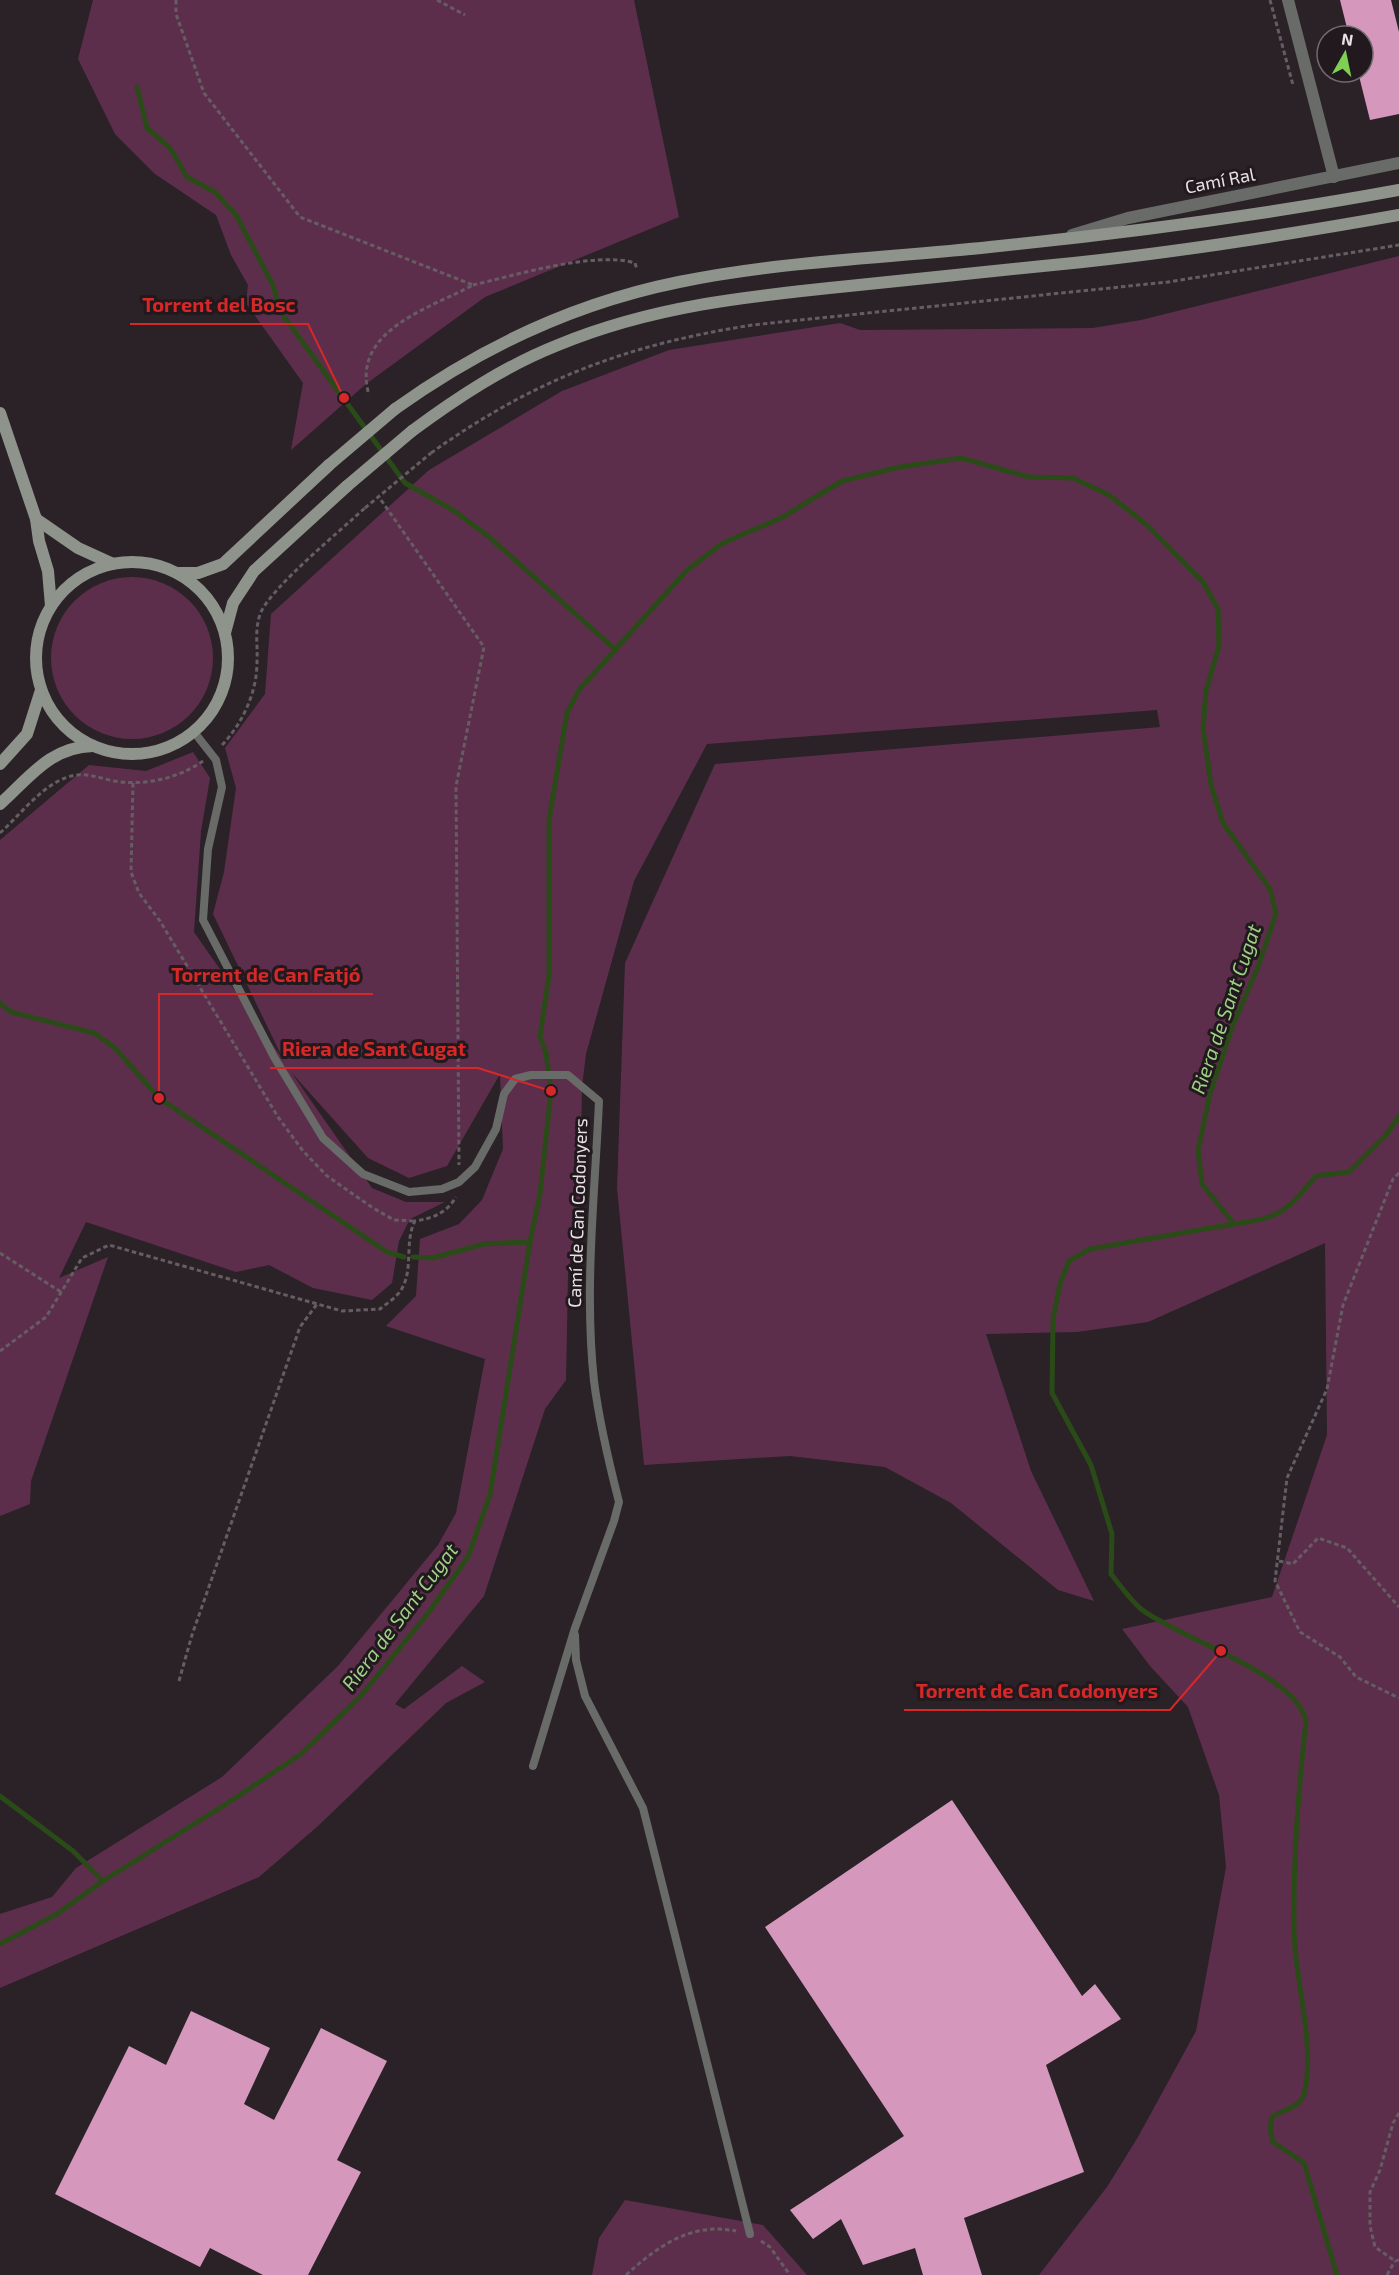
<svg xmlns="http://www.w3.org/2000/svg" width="1399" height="2275" viewBox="0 0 1399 2275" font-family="'Exo 2',sans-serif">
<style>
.green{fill:#5d2e4c}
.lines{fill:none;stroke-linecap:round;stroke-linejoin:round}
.stream{stroke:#2a4b18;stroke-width:5}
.building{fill:#d598bc}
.path{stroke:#655d62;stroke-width:3;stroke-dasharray:4.5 3;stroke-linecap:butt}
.lane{stroke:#686b67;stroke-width:8}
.street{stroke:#686b67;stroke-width:12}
.secondary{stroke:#8e938c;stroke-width:12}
.path-bridge{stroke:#655d62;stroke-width:3;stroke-dasharray:4.5 3;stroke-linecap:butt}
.secondary-bridge{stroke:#8e938c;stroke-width:12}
.labels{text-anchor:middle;stroke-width:6;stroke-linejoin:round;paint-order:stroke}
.street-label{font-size:18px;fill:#e8e2e5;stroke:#21191d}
.water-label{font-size:20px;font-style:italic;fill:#9dd185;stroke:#21191d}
.leader{fill:none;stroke:#d62828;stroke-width:2}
.callout-dot{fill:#d62828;stroke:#21191d;stroke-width:2}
.callout-label{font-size:20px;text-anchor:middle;font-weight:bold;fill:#d62828;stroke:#21191d;stroke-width:6;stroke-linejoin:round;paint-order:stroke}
</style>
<rect width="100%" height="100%" fill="#2a2227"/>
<g class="green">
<polygon points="93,0 634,0 679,217 485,297 366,384 291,450 303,383 246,303 248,285 231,255 216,215 155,174 115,134 78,59"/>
<polygon points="1399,256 1399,2275 1039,2275 1107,2187 1138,2137 1196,2031 1226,1867 1219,1795 1188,1707 1150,1666 1122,1629 1272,1597 1327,1435 1325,1243 1148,1322 1077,1332 986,1334 1031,1471 1094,1601 1058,1590 951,1503 885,1467 790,1456 644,1465 617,1188 625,963 715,764 1160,727 1157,710 707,744 634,881 586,1054 582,1087 580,1202 568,1274 566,1380 545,1409 484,1596 395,1704 404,1709 462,1666 485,1682 446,1703 318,1826 259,1877 0,1988 0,1914 52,1897 76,1868 222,1777 338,1666 438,1545 456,1513 485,1359 386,1326 416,1296 420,1239 459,1224 482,1200 503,1149 500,1074 447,1166 409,1178 368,1158 291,1072 372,1188 406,1202 445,1202 410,1219 399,1241 392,1283 372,1300 313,1288 269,1265 236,1272 86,1222 59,1278 108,1257 31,1481 30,1504 0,1516 0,840 89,765 146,771 193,752 210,778 201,831 194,932 284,1061 213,914 224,872 236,788 225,748 265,694 271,614 429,470 562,391 669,350 840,323 860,330 1093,328 1141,320"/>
<circle cx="132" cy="658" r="81"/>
<polygon points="625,2200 763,2225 807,2275 592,2275 599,2238"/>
</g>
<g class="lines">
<g class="stream">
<polyline points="137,87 147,128 170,148 187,177 215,192 236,215 273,285 280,311 405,483 453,510 488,536 616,650"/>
<polyline points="0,1003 11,1012 94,1033 115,1048 159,1098 387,1252 404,1257"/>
<path d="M 1234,1224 L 1090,1249 L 1069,1261 L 1060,1284 L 1053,1319 L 1052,1393 L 1091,1465 L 1112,1534 L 1111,1574 C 1120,1585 1130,1600 1141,1609 C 1178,1638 1299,1675 1306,1722 C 1298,1791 1293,1861 1294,1931 C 1295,1981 1316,2047 1304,2094 C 1301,2107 1282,2110 1272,2117 L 1270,2128 L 1273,2142 L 1304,2163 L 1337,2275"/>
<polyline points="413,1257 433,1258 484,1244 530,1242"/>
<polyline points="0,1796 73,1851 103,1881"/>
<path d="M 0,1944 L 57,1914 L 103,1881 L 234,1799 L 301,1754 L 360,1697 L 429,1612 L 468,1557 L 490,1495 L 530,1242 L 540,1194 L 551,1091 L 546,1053 L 540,1036 L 549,976 L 549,820 L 567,713 L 579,690 L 687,570 L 723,543 L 781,518 L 842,481 L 900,467 L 961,458 L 1029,477 L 1073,478 L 1109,495 L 1147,525 L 1203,582 L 1218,609 L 1219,646 L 1206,691 L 1203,728 L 1211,785 L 1223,823 L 1270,889 L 1276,913 L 1258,967 L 1233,1025 L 1210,1094 L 1198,1150 L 1202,1184 L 1234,1224 C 1282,1217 1285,1213 1316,1176 L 1349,1172 L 1387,1134 L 1399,1116"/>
</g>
</g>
<g class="building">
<polygon points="1340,0 1391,0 1399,32 1399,114 1370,120 1358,72 1363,72 1363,36 1349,36"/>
<polygon points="952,1800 1082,1996 1095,1984 1121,2019 1046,2065 1084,2172 964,2218 982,2275 923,2275 915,2248 863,2265 841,2219 813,2239 790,2210 904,2136 765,1927"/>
<polygon points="191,2011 270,2048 244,2104 274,2120 321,2028 387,2061 337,2160 361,2172 308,2275 263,2275 210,2248 200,2267 55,2194 129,2046 166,2065"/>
</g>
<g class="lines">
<g class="path">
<path d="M 176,0 L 176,14 L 204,93 L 300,217 L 473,285 C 431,308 350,330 369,395"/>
<polyline points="437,0 465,15"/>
<polyline points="1270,0 1293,85"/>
<path d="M 473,285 C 516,275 594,251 635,263 L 637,270"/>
<path d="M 431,453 C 535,379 626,345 752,325 L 1168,282 L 1399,245"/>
<polyline points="381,500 484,647 456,786 459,1165"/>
<path d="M 222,745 C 242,724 257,693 257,662 C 258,645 254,629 261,612 C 273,586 341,530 365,508"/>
<polyline points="133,783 131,872 139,893 160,921 278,1117 303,1151 327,1176 373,1208 394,1220 415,1221"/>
<path d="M 0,833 C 20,815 42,785 68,777 C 84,771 98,778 114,781 C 144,786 177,779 203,761"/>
<polyline points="1399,1173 1393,1179 1343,1305 1327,1389 1287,1478 1275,1581 1300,1632 1340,1657 1356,1677 1399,1698"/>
<polyline points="0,1253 61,1292"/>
<path d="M 0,1351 L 46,1317 L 82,1258 L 109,1245 L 342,1311 L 380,1309 C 386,1304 397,1297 401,1290 C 414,1270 404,1242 415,1221 C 434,1218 446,1213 456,1197"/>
<polyline points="1279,1561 1293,1564 1318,1538 1347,1548 1399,1607"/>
<polyline points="179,1681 192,1635 300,1327 317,1304"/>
<polyline points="1399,2113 1393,2123 1380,2170 1370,2192 1370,2226 1375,2247 1395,2261 1399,2260"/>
<polyline points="761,2241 770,2247 790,2275"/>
<path d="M 626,2275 C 658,2246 691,2222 736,2231"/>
<polyline points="1387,2275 1395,2261"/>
</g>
<g class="lane">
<path d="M 194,732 L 216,760 L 222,787 L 208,849 L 203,920 L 274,1057 L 323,1138 L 363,1174 L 409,1192 L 442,1189 L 459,1182 L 475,1167 L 496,1129 L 504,1094 L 515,1079 L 531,1075 L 568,1075 L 599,1101 C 595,1193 584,1289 594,1381 C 599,1421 609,1463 619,1502 L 614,1521 L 575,1628 L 533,1766"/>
<polyline points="575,1635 576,1660 585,1696 643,1808 750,2234"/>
</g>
<g class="street">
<polyline points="1288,0 1334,177"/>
<polyline points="1072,235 1128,218 1399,163"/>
</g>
<g class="secondary">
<path d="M 395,409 C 480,348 575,303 679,282 C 781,261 887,258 990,247 C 1127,233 1263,215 1399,190"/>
<polyline points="0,413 36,519 39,541 48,571 51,606"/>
<path d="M 412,431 C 458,397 505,366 558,345 C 652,306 749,296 849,286 C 914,279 978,273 1043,266 C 1162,255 1281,236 1399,215"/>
<polyline points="36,519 78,548 113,564"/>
<circle cx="132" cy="658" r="96"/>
<polyline points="177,573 198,573 223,564 329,465"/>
<polyline points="225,633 233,603 254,571 347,486"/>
<polyline points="0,764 27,734 41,690"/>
<path d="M 0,804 C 30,777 50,747 93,746"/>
</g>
<polyline class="path-bridge" points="365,508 431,453"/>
<g class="secondary-bridge">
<polyline points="329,465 395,409"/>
<polyline points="347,486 412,431"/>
</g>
</g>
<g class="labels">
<g class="street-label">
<text transform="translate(1220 181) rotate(-11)" y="6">Camí Ral</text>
<text transform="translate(578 1213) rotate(-88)" y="6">Camí de Can Codonyers</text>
</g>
<g class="water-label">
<text transform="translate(1226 1009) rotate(-71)" y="7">Riera de Sant Cugat</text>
<text transform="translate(400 1617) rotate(-53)" y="7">Riera de Sant Cugat</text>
</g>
</g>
<path class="leader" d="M344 398L308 324H130M159 1098L159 994H373M551 1091L478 1068H270M1221 1651L1170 1710H904"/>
<g class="callout-dot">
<circle cx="344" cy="398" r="6"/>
<circle cx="159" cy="1098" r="6"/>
<circle cx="551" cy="1091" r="6"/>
<circle cx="1221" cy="1651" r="6"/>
</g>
<g class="callout-label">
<text x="219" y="312">Torrent del Bosc</text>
<text x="266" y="982">Torrent de Can Fatjó</text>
<text x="374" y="1056">Riera de Sant Cugat</text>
<text x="1037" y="1698">Torrent de Can Codonyers</text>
</g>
<g transform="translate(1345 54) rotate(9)"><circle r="28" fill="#21191d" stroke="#71696d" stroke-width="1.5"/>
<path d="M0-4.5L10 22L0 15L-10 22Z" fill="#7fd052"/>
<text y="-9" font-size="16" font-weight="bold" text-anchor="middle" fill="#e8e2e5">N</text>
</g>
</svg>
